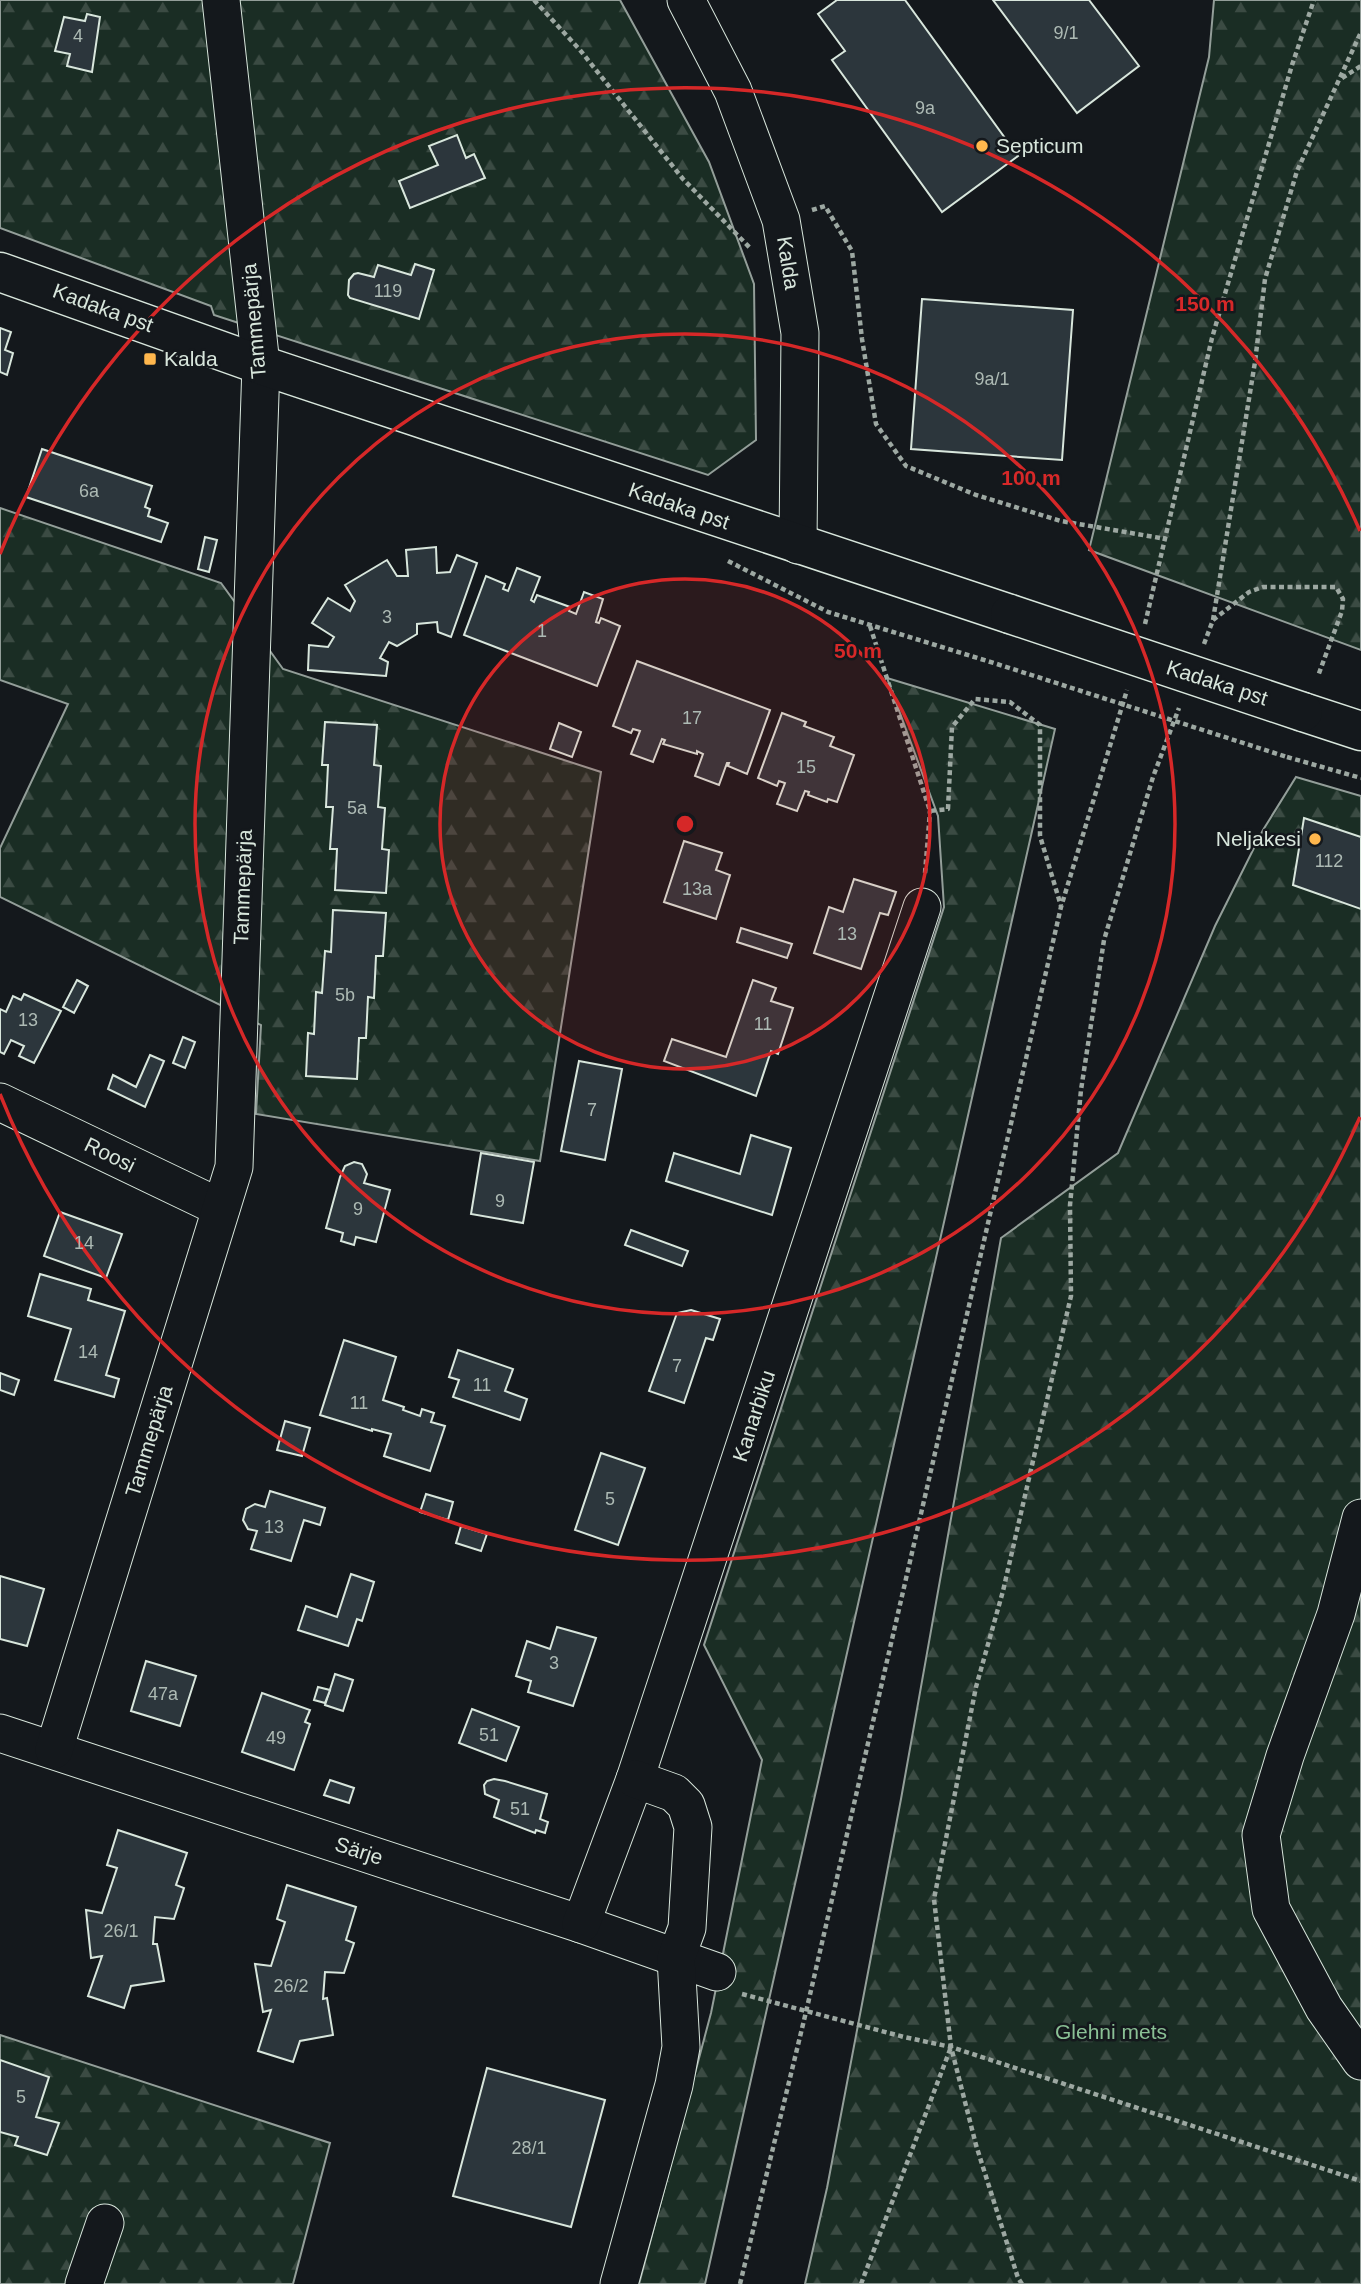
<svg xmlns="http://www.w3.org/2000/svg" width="1361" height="2284" viewBox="0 0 1361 2284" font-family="Helvetica,sans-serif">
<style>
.forest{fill:url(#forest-firs);stroke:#939e99;stroke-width:2}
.building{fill:#2c363c;stroke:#d8e6dc;stroke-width:2}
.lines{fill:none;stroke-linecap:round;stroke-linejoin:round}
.minor-casing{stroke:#d8e6dc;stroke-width:39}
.major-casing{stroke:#d8e6dc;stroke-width:41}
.path{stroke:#9da8a2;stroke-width:4.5;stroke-dasharray:5 3.5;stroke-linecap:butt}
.minor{stroke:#14181c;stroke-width:37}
.major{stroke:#14181c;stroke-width:38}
.major-bridge-casing{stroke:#d8e6dc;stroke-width:41;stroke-linecap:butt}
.path-bridge{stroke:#9da8a2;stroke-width:4.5;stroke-dasharray:5 3.5;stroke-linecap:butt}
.major-bridge{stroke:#14181c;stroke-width:38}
.ring{fill:none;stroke:#d62828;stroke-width:3.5}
.poi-dot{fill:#ffb74d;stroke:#14181c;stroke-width:2.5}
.labels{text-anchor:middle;stroke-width:5;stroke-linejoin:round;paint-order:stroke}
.number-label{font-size:18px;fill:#adbab4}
.poi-label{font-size:21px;fill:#d8e6dc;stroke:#14181c;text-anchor:start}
.street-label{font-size:21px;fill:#d8e6dc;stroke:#14181c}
.park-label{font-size:21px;fill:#8ac095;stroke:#14181c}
.centre{fill:#d62828;stroke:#14181c;stroke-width:3.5}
.ring-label{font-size:21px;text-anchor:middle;font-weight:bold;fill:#d62828;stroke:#14181c;stroke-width:5;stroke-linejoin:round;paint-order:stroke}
</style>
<defs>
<pattern id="forest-firs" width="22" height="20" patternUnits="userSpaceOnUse" patternTransform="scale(1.75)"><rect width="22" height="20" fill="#1a2d24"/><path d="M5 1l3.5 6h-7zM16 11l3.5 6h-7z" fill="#3b4b43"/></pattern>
</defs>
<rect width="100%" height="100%" fill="#14181c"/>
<g class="forest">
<polygon points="0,0 620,0 709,162 754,284 756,440 708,475 214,315 211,306 0,228"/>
<polygon points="1214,0 1361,0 1361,650 1089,550 1209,57"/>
<polygon points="0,508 221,583 283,669 601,772 540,1161 256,1114 261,1025 0,897 0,848 68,704 0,680"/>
<polygon points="887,678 1055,729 705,2284 639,2284 711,2013 762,1760 704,1645 944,907 938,816"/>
<polygon points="1296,777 1361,796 1361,2284 805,2284 827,2188 901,1799 1001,1238 1118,1153 1215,926 1263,830"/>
<polygon points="0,2035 330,2143 293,2284 0,2284"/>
</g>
<g class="building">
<polygon points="837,0 905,0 1018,156 942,212 832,60 845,51 818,14"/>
<polygon points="993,0 1089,0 1139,66 1077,113"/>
<polygon points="87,14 100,17 92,72 67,66 70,54 55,51 64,17 85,21"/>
<polygon points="457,135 466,158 474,154 485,178 410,208 399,181 438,165 429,146"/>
<polygon points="415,264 434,270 419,319 350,298 348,295 349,280 354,274 358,273 374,277 378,265 411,275"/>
<polygon points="922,299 1073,310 1062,460 911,449"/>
<polygon points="0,328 11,332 5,350 13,353 7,375 0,372"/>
<polygon points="42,449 152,486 145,507 150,509 148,516 168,523 161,542 26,497"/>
<polygon points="205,537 217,540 209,572 198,569"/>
<polygon points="436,547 437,573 450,572 457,555 477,563 451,637 438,632 437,622 417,624 417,634 397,646 389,642 380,658 388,662 386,676 308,670 309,645 328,647 334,637 312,623 328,598 350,611 355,601 345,585 387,560 397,576 408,576 406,550"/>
<polygon points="517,568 540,577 531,600 534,602 537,595 570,607 569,611 576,614 584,592 603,599 596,622 599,623 601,618 620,626 597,686 464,635 486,576 505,584 503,589 508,591"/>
<polygon points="637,661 770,710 747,774 728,766 729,763 727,763 719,785 695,776 703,754 697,751 697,754 663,744 665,740 662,739 653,762 631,754 640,731 633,729 631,733 613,726"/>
<polygon points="782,713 806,722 804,726 834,737 830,746 854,755 837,802 828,799 827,802 808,795 809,792 805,791 797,811 777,804 785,783 779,781 777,786 758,778"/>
<polygon points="325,722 377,725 374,765 381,766 378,807 385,808 382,849 389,850 386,893 335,890 337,849 330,849 333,807 326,807 328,765 322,765"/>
<polygon points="559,723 581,732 572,757 550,749"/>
<polygon points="1304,818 1361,837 1361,909 1293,885"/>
<polygon points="684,841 722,853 716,870 730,875 716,919 664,902"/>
<polygon points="854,879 896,892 888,915 880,913 861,969 814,953 829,907 843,912"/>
<polygon points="333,910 386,913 383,956 376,956 374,998 368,997 366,1038 359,1038 357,1079 306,1076 308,1033 314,1034 316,992 322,993 325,951 331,952"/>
<polygon points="741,928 792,944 787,958 737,942"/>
<polygon points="77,980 88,986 74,1013 63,1007"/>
<polygon points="753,980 776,988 771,1001 793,1008 778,1054 771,1051 756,1096 664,1061 672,1039 726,1057"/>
<polygon points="24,994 61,1011 34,1063 19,1056 24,1046 11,1040 4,1054 0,1052 0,1009 6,1012 13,996 21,1000"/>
<polygon points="183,1037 195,1042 185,1068 173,1063"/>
<polygon points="150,1055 164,1061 145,1107 108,1089 113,1075 136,1087"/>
<polygon points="579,1061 622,1069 605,1160 561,1151"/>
<polygon points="751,1135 791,1148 772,1215 666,1181 674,1153 740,1174"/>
<polygon points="481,1153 534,1162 523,1223 471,1214"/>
<polygon points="354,1162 362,1164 367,1174 364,1183 390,1190 376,1242 356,1237 354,1245 341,1241 343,1233 326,1228 340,1177 345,1166"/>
<polygon points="60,1212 122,1234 106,1278 44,1256"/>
<polygon points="631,1230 688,1251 682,1266 625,1245"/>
<polygon points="40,1274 91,1289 88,1300 125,1311 106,1375 119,1379 114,1397 55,1380 71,1329 28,1316"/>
<polygon points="691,1310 720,1319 713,1340 706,1338 684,1403 649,1391 677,1313"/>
<polygon points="344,1340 396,1357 383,1400 404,1407 403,1410 420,1416 422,1409 434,1413 431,1422 445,1426 430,1471 384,1456 391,1434 372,1429 372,1431 320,1415"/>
<polygon points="458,1350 513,1369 505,1391 527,1399 520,1420 453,1397 459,1380 449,1377"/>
<polygon points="0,1373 19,1380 14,1395 0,1390"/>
<polygon points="285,1421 310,1428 302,1456 277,1450"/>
<polygon points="601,1453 645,1468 618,1545 575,1530"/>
<polygon points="270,1491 325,1508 320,1525 304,1520 291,1561 251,1549 257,1531 248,1529 243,1520 246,1509 255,1504 265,1507"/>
<polygon points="426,1494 453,1502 448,1520 420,1512"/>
<polygon points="461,1526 487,1534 481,1551 456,1543"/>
<polygon points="351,1574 374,1582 362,1621 357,1619 348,1646 298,1630 306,1606 337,1617"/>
<polygon points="0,1576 44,1589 27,1646 0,1639"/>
<polygon points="557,1627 596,1638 573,1706 528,1692 531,1681 516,1676 527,1641 550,1649"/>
<polygon points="146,1661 196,1676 180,1726 131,1711"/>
<polygon points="335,1674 353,1680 343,1711 325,1705"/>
<polygon points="318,1687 330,1690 325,1703 314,1700"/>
<polygon points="262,1693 310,1710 305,1722 310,1724 294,1770 242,1752"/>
<polygon points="472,1709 519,1727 506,1761 459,1743"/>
<polygon points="494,1779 505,1781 547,1794 540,1819 548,1822 545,1833 536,1830 535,1833 494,1817 499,1800 485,1794 484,1785 487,1781"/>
<polygon points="330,1780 354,1788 349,1803 324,1795"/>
<polygon points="118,1830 187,1853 176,1885 184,1888 174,1919 155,1917 153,1944 157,1944 164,1981 131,1986 124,2008 88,1996 102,1956 91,1958 86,1910 102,1913 117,1868 107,1865"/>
<polygon points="287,1885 356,1907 346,1940 354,1943 344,1973 325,1972 323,1999 327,1998 333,2035 300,2041 293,2062 258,2051 271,2010 263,2012 255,1964 271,1966 285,1922 277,1919"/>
<polygon points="0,2060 49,2077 36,2117 59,2123 47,2155 15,2145 18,2137 0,2132"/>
<polygon points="487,2068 605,2100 571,2227 453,2196"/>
</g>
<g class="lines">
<defs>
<g id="minor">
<polyline points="686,0 733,91 781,220 800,333 798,545"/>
<polyline points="0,1102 221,1208"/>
<polyline points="1361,1518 1336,1614 1285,1756 1261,1835 1271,1909 1324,2008 1361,2061"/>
<polyline points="0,1733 581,1924 717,1972"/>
<polyline points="54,1750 234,1167 261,365 221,0"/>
<polyline points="581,1924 635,1779 922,907"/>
<polyline points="84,2284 105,2223"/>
<polyline points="619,2284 674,2085 681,2047 676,1958 687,1928 693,1827 686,1805 674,1793 635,1779"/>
</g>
<g id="major">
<polyline points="0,272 261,365 1010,614"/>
<polyline points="1303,712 1361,731"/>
</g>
</defs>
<use href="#minor" class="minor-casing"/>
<use href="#major" class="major-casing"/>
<g class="path">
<polyline points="534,0 580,50 683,179 750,248"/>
<polyline points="1342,78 1361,66"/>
<polyline points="812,210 825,206 852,251 862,339 876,424 906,466 976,495 1061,521 1166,539"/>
<polyline points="728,561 828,612 997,664"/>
<polyline points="1213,620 1249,592 1263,587 1336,587 1343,599 1342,611 1318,676"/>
<polyline points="1145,624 1212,338 1292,65 1314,0"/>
<polyline points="870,626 930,811 948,809 952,727 975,699 1010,702 1040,725 1040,836 1061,906"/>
<polyline points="1204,644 1213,620 1255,362 1265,279 1297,171 1361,32"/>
<polyline points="1287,757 1361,778"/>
<polyline points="925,873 930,811"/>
<polyline points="742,1994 904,2037 951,2047 1361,2181"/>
<polyline points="740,2284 806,2012 1061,907 1127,690"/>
<polyline points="861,2284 951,2047"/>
<polyline points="1022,2284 1018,2278 976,2145 951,2047 934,1899 976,1687 1003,1591 1071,1296 1070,1205 1081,1090 1104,940 1153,777 1179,708"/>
</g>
<use href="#minor" class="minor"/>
<use href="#major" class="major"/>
<defs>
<polyline id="major-bridge" points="1010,614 1303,712"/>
</defs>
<use href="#major-bridge" class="major-bridge-casing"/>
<polyline class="path-bridge" points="997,664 1287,757"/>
<use href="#major-bridge" class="major-bridge"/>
</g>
<circle cx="685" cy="824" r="245" fill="#d62828" fill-opacity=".12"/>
<g class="ring">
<circle cx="685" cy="824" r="245"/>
<circle cx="685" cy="824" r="490"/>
<path d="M1360 1117A736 736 0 0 1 0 1094M0 554A736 736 0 0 1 1360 531"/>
</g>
<g class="poi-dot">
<circle cx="982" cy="146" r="7"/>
<rect x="143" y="352" width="14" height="14" rx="3.5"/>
<circle cx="1315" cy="839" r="7"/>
</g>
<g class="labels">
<g class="number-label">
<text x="1066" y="39">9/1</text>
<text x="78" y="42">4</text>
<text x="925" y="114">9a</text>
<text x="388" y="297">119</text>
<text x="992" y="385">9a/1</text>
<text x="89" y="497">6a</text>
<text x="387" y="623">3</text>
<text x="542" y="637">1</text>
<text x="692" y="724">17</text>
<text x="806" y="773">15</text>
<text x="357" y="814">5a</text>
<text x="1329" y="867">112</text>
<text x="697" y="895">13a</text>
<text x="847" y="940">13</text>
<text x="345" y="1001">5b</text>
<text x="28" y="1026">13</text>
<text x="763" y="1030">11</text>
<text x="592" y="1116">7</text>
<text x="500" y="1207">9</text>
<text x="358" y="1215">9</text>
<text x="84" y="1249">14</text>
<text x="88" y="1358">14</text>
<text x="677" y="1372">7</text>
<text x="482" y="1391">11</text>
<text x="359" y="1409">11</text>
<text x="610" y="1505">5</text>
<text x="274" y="1533">13</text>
<text x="554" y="1669">3</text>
<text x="163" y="1700">47a</text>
<text x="489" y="1741">51</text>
<text x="276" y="1744">49</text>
<text x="520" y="1815">51</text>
<text x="121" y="1937">26/1</text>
<text x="291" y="1992">26/2</text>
<text x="21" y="2103">5</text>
<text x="529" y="2154">28/1</text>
</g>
<g class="poi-label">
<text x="996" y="153">Septicum</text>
<text x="164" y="366">Kalda</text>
<text x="1301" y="846" text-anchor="end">Neljakesi</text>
</g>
<g class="street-label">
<text transform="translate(788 263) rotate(81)" y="7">Kalda</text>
<text transform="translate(103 308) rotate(20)" y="7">Kadaka pst</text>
<text transform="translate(254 321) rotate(-95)" y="7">Tammepärja</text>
<text transform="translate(679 506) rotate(19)" y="7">Kadaka pst</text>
<text transform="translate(1217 683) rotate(18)" y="7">Kadaka pst</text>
<text transform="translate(243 887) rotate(-88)" y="7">Tammepärja</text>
<text transform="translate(110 1155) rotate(26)" y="7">Roosi</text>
<text transform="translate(754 1416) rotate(-72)" y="7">Kanarbiku</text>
<text transform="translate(149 1441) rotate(-73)" y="7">Tammepärja</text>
<text transform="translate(359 1851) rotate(18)" y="7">Särje</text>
</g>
<g class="park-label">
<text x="1111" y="2039">Glehni mets</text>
</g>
</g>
<circle cx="685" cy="824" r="10" class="centre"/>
<g class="ring-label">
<text x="1205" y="311">150 m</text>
<text x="1031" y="485">100 m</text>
<text x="858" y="658">50 m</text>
</g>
</svg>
